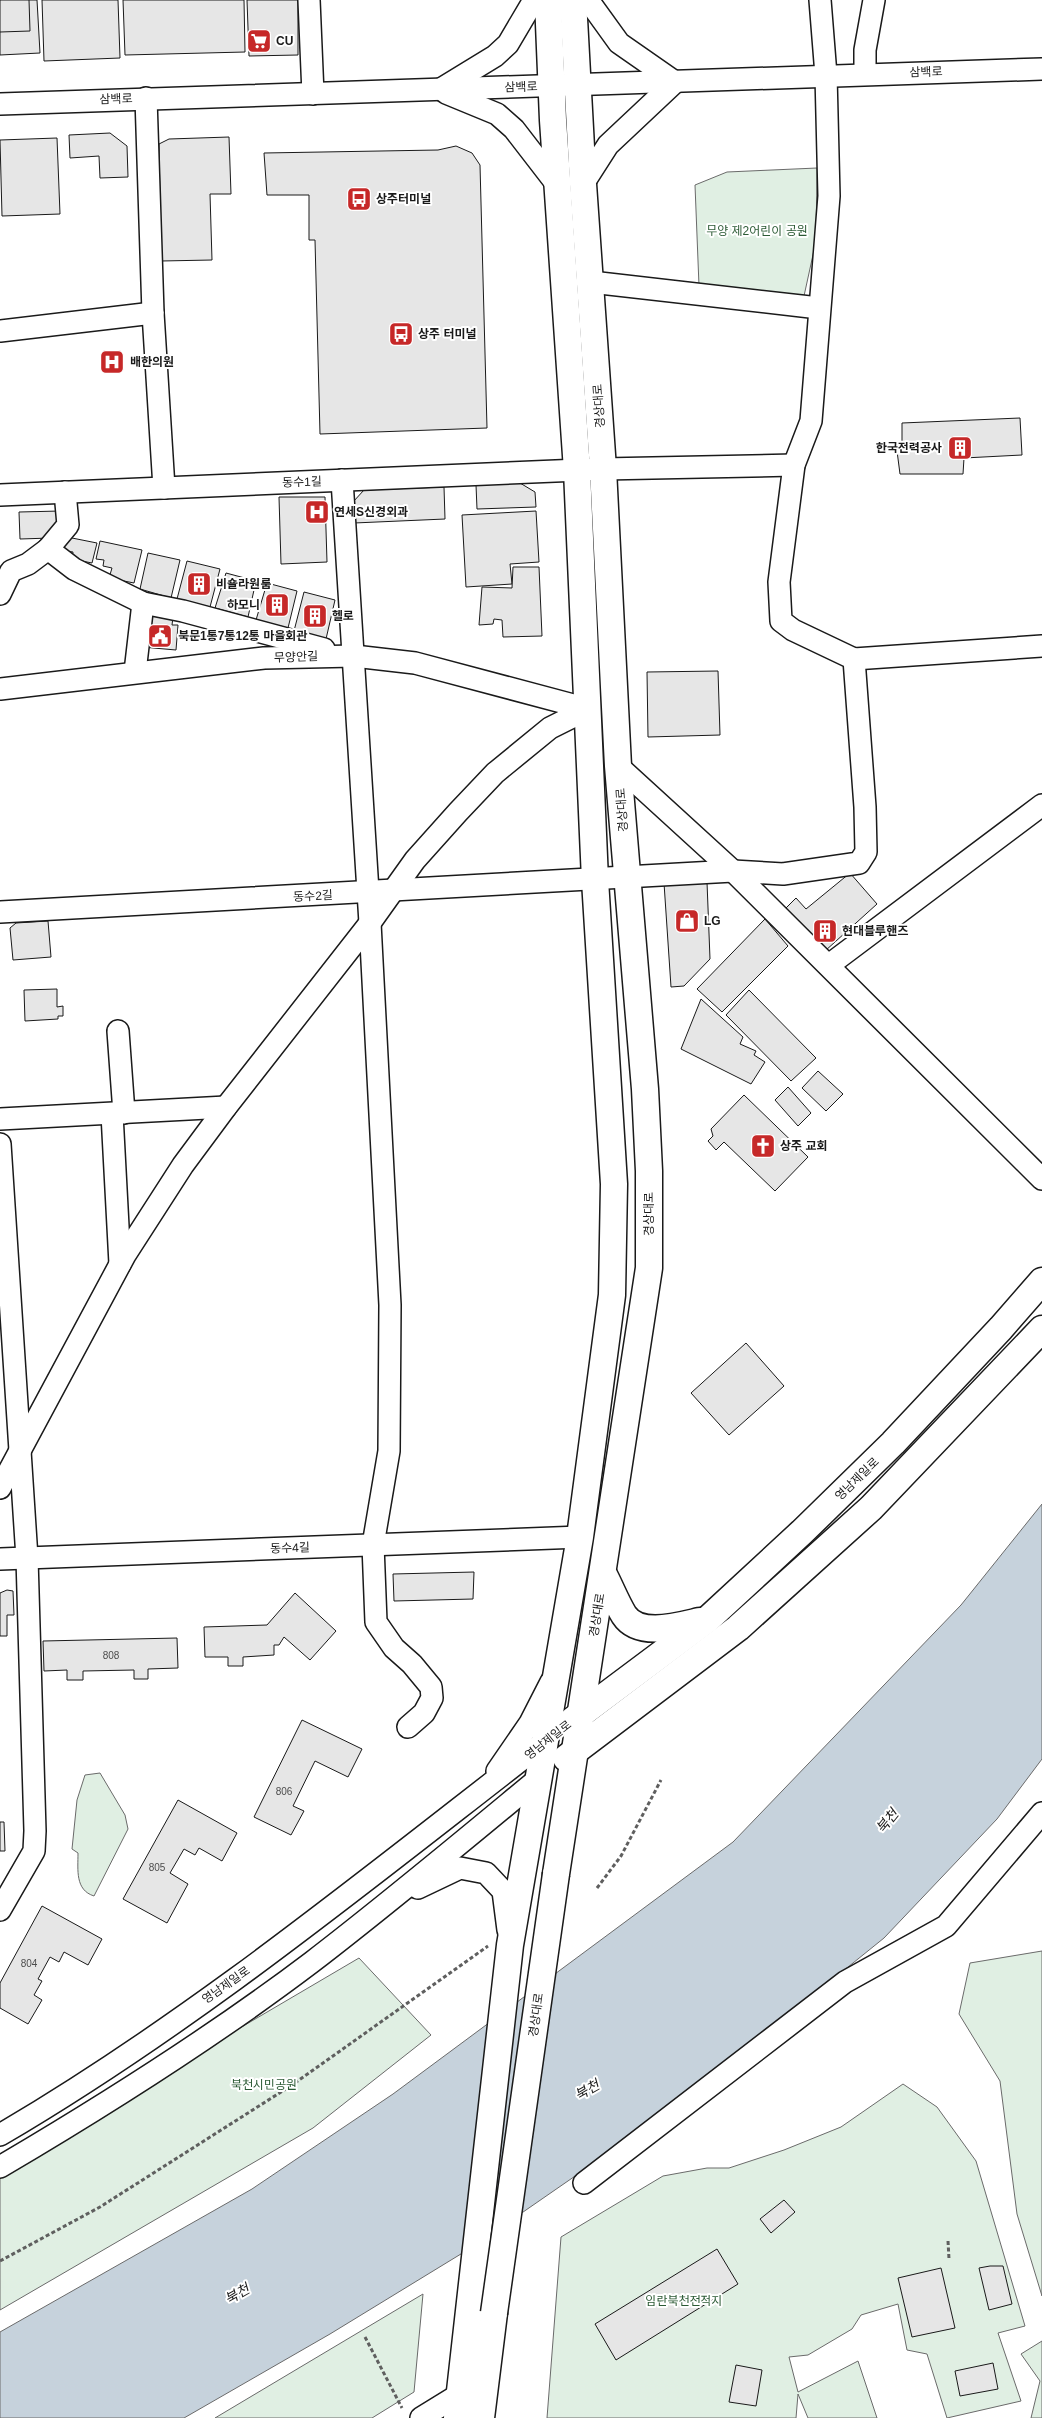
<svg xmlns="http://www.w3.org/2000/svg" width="1042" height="2418" viewBox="0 0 1042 2418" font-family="Arial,'Noto Sans KR',sans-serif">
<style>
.green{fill:#e0efe3;stroke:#6a6a6a}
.water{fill:#c6d2dc;stroke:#6a6a6a}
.building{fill:#e6e6e6;stroke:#1a1a1a}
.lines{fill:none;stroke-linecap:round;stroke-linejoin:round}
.minor-casing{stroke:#1a1a1a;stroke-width:24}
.major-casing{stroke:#1a1a1a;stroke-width:29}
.path{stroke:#5f5f5f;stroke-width:3;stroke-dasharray:4 2.5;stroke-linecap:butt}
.minor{stroke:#fff;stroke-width:21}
.major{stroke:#fff;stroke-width:26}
.major-bridge-casing{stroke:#1a1a1a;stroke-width:29;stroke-linecap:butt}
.major-bridge{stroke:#fff;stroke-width:26}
.labels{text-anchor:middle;stroke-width:4;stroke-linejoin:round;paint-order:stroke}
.number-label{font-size:10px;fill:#4d4d4d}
.poi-label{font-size:12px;font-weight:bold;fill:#1a1a1a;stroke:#fff;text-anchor:start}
.street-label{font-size:12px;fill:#1a1a1a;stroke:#fff}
.park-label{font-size:12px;fill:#2b5a34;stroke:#fff}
.water-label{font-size:14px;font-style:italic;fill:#1a1a1a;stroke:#fff}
</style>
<rect width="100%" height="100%" fill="#fff"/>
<g class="green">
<polygon points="817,168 816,241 804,296 699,286 695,185 727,172"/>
<path d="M 100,1773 L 125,1815 L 128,1829 L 94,1896 C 75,1890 78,1870 78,1853 L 72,1849 L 77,1800 L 85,1775 Z"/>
<polygon points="1042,1951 1042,2296 1017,2214 1000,2081 959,2014 970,1963"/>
<polygon points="359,1958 431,2035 313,2128 0,2310 0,2169"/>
<polygon points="903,2084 937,2107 976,2161 1025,2326 998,2333 1021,2401 947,2418 927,2354 907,2350 898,2304 861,2315 852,2329 808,2355 789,2357 798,2392 858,2361 877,2418 808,2418 798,2394 796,2418 547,2418 561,2237 663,2176 707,2168 729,2168 784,2150 841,2127"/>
<polygon points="423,2294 414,2392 372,2418 215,2418"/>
<polygon points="1042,2341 1042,2418 1031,2418 1040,2381 1021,2354"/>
</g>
<polygon class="water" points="1042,1504 1042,1759 997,1819 884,1938 672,2109 474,2246 330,2334 184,2418 0,2418 0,2332 252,2189 393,2094 733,1842 961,1605"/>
<g class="building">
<polygon points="0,0 37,0 40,53 0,55"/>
<polygon points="0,0 29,0 30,31 0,32"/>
<polygon points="42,0 118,0 120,58 44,61"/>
<polygon points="123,0 244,0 245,52 125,55"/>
<polygon points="247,0 298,0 298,55 249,56"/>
<polygon points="110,133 127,146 128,177 100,178 99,156 70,158 69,135"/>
<polygon points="229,137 231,194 210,194 212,260 161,261 159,144 169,139"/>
<polygon points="57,138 60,214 2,216 0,140"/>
<polygon points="456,146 472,153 480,165 487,428 320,434 315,240 309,240 309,195 267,195 264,153 438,150"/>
<polygon points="1020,418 1022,455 964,458 963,474 900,474 897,451 902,445 902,423"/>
<polygon points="520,483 535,492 536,507 477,509 476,485"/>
<polygon points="444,487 445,519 354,523 353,502 364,490"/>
<polygon points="279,497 325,497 327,562 281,564"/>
<polygon points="60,511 60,527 51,538 20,539 19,512"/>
<polygon points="536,511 539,562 510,564 512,584 466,587 462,515"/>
<polygon points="62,536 97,543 92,563 72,559 73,552 59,550"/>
<polygon points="100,541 142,550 134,583 109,578 112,568 103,566 104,560 96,559"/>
<polygon points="148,553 180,560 171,598 140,589"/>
<polygon points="187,561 220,569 210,607 177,599"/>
<polygon points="513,567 539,567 542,636 503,637 502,620 494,619 493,624 479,625 482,587 512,588"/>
<polygon points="226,573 256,581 248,617 215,608"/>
<polygon points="267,583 297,591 288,628 256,620"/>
<polygon points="304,592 335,600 326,639 294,631"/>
<polygon points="152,615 173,617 172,625 178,625 176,650 142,647"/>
<polygon points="718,671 720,735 648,737 647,672"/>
<polygon points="850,873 877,904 825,951 782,912 796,898 806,909"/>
<polygon points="707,882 710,959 684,986 671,987 664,883"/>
<polygon points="765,919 788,946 722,1012 697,989"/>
<polygon points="48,921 51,957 13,960 10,928 16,923"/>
<polygon points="57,989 57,1007 63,1006 63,1016 58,1016 58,1019 25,1021 24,990"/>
<polygon points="749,990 816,1058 791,1081 726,1015"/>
<polygon points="701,999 743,1037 740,1044 756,1051 754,1055 765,1062 751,1084 681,1049"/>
<polygon points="818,1071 843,1094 826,1111 802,1088"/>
<polygon points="788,1087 811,1113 798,1126 775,1100"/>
<polygon points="744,1095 808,1157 775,1191 724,1142 716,1150 708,1141 713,1136 711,1129"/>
<polygon points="746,1343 784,1386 729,1435 691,1393"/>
<polygon points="474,1572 473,1599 394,1601 393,1574"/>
<polygon points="7,1590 13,1591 14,1615 7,1615 7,1636 0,1636 0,1593"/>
<polygon points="295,1593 336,1631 310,1660 284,1637 279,1645 274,1645 274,1655 243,1657 243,1666 228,1666 228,1657 205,1657 204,1627 267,1625"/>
<polygon points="177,1638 178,1668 148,1669 148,1679 134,1679 134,1670 83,1671 83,1680 67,1680 67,1670 44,1671 43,1641"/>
<polygon points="302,1720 362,1749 348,1777 315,1761 293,1806 304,1811 291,1835 254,1817"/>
<polygon points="178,1800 237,1833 222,1861 199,1848 195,1855 184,1849 170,1873 188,1884 167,1923 123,1899"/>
<polygon points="0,1822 4,1822 5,1851 0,1851"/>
<polygon points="42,1906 102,1939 88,1965 64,1952 59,1962 50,1957 38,1979 42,1981 34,1995 42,2000 28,2024 0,2008 0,1983"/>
<polygon points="784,2200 795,2212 771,2233 760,2219"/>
<polygon points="717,2249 738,2284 616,2360 595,2324"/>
<polygon points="990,2266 1003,2266 1012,2304 989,2310 979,2268"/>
<polygon points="941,2268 955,2328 912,2337 898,2278"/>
<polygon points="993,2363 998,2389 960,2396 955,2371"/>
<polygon points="736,2365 762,2370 756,2406 729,2402"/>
</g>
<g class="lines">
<defs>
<g id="minor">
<polyline points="309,0 313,94"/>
<polyline points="865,73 865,50 874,0"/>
<polyline points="441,89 495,56 508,44 534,0"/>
<polyline points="446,93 497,114 514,129 558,186"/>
<polyline points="146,98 153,313 164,488"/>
<polyline points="0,104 1042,69"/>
<polyline points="583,184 608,145 675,82 619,43 588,0"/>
<polyline points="591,282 819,308"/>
<polyline points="0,331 153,313"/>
<polyline points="342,480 370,923 390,1305 389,1451 373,1545 376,1622 394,1648 412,1664 431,1687 432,1698 424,1713 408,1727"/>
<polyline points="65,492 68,525 48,549 74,569 143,603 183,611 324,649"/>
<polyline points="0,495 603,469 794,465"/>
<polyline points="0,594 11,571 28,564 48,549"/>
<polyline points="854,659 1042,646"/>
<polyline points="135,672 143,603"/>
<polyline points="0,689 264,658 354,656 415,663 588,709"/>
<polyline points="618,766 733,871 1042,1179"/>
<polyline points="0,912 733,871 783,874 859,863 866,852 865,807 854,659 793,630 781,621 779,582 794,465 811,421 829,196 826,75 820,0"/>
<polyline points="829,965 1042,805"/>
<polyline points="118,1031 124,1113"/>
<polyline points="112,1114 120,1264"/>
<polyline points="0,1119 226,1107"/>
<polyline points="0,1144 27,1558 35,1831 34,1851 0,1910"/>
<polyline points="0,1488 125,1255 183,1165 226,1107 370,923 415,860 458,812 495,773 550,728 588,709"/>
<polyline points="0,1559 580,1537"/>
<polyline points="497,1771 530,1723 551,1682"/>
<polyline points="418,1888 460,1868 486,1873 503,1891 508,1930"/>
<path d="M 0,2135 C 193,2022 367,1879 543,1743"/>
<path d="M 0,2167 C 107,2104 213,2037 312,1962 C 389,1903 463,1841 538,1779"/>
<polyline points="584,2183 845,1982 946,1926 1042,1813"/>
<polyline points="421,2418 460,2394 472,2391"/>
</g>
<g id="major">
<path d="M 603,1573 C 610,1586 616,1602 624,1615 C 639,1638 678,1626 700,1621"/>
<polyline points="573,1720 708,1619 802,1532 893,1443 1001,1328 1042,1281"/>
<polyline points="566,1758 738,1628 871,1508 1042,1329"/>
<polyline points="556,1874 649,1268 649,1171 645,1089 618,766 603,469 583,184 573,0"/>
<polyline points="457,2418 510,1945 580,1537 612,1295 614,1184 595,880 577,470 553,120 548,0"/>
<polyline points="481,2418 494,2313"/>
</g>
</defs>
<use href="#minor" class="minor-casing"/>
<use href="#major" class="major-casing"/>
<g class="path">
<polyline points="597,1888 621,1856 661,1780"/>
<polyline points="948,2241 949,2259"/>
<polyline points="0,2261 100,2207 292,2085 488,1946"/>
<polyline points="365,2337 402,2408"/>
</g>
<use href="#minor" class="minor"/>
<use href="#major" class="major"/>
<defs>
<polyline id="major-bridge" points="494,2313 556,1874"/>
</defs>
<use href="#major-bridge" class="major-bridge-casing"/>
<use href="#major-bridge" class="major-bridge"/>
</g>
<defs>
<symbol id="supermarket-square" viewBox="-11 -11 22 22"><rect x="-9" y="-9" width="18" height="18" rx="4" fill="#c62828" stroke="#fff"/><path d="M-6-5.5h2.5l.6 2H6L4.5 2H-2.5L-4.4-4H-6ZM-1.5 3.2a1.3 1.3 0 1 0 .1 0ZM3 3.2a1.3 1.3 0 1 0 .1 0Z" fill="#fff"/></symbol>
<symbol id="bus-square" viewBox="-11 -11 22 22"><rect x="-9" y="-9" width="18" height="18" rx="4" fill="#c62828" stroke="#fff"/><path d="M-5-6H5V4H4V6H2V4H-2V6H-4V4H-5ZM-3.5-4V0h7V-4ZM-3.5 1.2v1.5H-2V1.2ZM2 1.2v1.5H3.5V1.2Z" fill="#fff"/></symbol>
<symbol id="hospital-square" viewBox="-11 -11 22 22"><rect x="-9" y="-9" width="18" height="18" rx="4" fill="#c62828" stroke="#fff"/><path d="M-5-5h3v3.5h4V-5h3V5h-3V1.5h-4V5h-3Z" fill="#fff"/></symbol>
<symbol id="building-square" viewBox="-11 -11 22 22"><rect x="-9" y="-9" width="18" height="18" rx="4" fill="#c62828" stroke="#fff"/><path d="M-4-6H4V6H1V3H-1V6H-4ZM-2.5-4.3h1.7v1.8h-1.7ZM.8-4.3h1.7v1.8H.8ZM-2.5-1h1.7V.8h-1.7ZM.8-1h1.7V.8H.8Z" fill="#fff"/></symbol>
<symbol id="civic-square" viewBox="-11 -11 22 22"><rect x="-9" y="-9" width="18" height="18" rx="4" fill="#c62828" stroke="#fff"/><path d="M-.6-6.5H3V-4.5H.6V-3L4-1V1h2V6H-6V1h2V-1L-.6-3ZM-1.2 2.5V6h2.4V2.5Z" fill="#fff"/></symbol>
<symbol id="shop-square" viewBox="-11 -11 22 22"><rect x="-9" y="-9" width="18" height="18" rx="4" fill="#c62828" stroke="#fff"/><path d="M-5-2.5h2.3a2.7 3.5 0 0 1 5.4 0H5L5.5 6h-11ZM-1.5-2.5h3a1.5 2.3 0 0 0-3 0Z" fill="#fff"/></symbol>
<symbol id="church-square" viewBox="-11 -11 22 22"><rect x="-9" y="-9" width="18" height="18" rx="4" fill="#c62828" stroke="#fff"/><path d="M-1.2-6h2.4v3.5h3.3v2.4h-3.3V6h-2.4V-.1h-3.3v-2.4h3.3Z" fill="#fff"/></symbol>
</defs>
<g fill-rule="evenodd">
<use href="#supermarket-square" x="245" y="27" width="28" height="28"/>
<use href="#bus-square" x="345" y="185" width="28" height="28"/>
<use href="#bus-square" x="387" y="320" width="28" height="28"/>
<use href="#hospital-square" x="98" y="348" width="28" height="28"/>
<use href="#building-square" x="946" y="434" width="28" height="28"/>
<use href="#hospital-square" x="303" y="498" width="28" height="28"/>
<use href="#building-square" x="185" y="570" width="28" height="28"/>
<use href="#building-square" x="263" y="591" width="28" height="28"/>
<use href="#building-square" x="301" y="602" width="28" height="28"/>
<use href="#civic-square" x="146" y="622" width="28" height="28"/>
<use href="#shop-square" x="673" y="907" width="28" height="28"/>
<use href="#building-square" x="811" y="917" width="28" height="28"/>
<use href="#church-square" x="749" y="1132" width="28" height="28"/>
</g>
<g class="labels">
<g class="number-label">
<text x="111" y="1659">808</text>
<text x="284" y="1795">806</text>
<text x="157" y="1871">805</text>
<text x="29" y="1967">804</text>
</g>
<g class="poi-label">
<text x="276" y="45">CU</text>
<text x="376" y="203">상주터미널</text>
<text x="418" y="338">상주 터미널</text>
<text x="130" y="366">배한의원</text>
<text x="942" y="452" text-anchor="end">한국전력공사</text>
<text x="334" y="516">연세S신경외과</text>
<text x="216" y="588">비숄라원룸</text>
<text x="260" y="609" text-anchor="end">하모니</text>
<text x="332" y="620">헬로</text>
<text x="178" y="640">북문1통7통12통 마을회관</text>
<text x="704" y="925">LG</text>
<text x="842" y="935">현대블루핸즈</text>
<text x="780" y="1150">상주 교회</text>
</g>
<g class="street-label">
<text transform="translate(926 72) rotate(-2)" y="4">삼백로</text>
<text transform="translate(521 87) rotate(-2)" y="4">삼백로</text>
<text transform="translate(116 99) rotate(-2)" y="4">삼백로</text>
<text transform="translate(599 406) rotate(-94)" y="4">경상대로</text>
<text transform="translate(302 482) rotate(-2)" y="4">동수1길</text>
<text transform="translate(296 657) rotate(-2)" y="4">무양안길</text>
<text transform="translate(622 810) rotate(-94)" y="4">경상대로</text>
<text transform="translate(313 896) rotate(-3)" y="4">동수2길</text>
<text transform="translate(649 1214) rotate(-90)" y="4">경상대로</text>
<text transform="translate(857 1479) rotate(-44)" y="4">영남제일로</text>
<text transform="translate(290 1548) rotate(-2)" y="4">동수4길</text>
<text transform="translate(597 1615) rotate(-81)" y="4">경상대로</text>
<text transform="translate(548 1740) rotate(-38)" y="4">영남제일로</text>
<text transform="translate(226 1985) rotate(-35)" y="4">영남제일로</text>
<text transform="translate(536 2015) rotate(-82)" y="4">경상대로</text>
</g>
<g class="park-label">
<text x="757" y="235">무양 제2어린이 공원</text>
<text x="264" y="2089">북천시민공원</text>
<text x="684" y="2305">임란북천전적지</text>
</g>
<g class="water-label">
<text transform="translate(887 1821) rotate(-51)" y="5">북천</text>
<text transform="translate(587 2090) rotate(-30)" y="5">북천</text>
<text transform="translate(237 2294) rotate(-30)" y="5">북천</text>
</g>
</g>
</svg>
